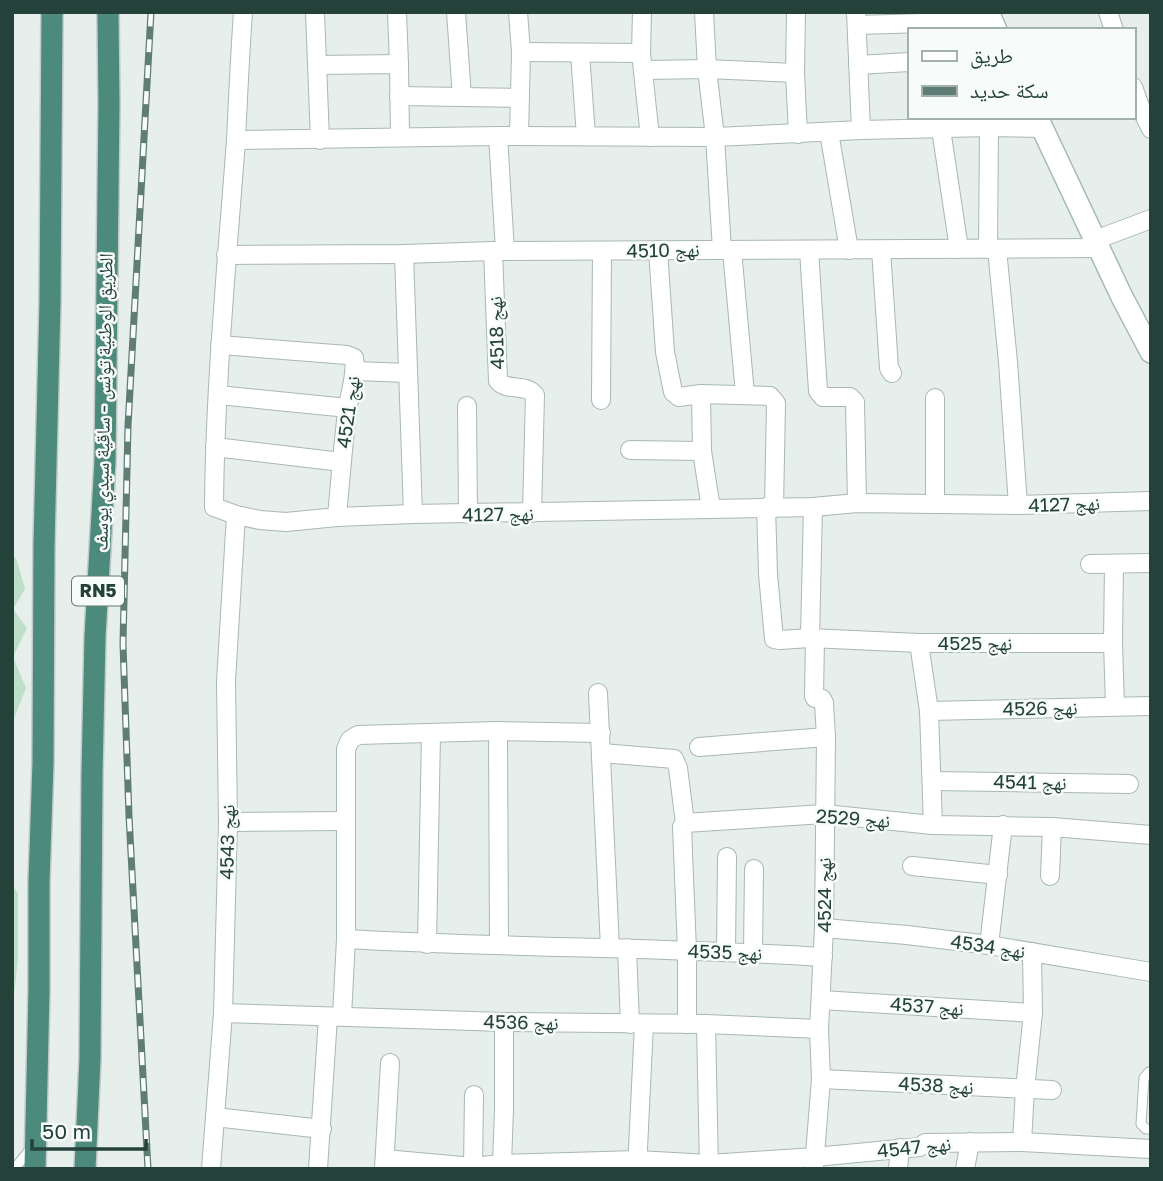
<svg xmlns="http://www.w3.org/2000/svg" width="1163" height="1181" viewBox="0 0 1163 1181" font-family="'Golos Text','Noto Naskh Arabic',sans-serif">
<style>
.green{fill:#bfe0c8}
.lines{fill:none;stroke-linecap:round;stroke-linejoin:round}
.service-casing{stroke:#a8b8b2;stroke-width:11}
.minor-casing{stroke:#a8b8b2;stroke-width:20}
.secondary-casing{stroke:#a4bbb3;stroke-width:24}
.trunk-casing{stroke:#c2cac8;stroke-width:24}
.service{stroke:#fff;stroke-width:9}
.minor{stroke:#fff;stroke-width:18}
.secondary{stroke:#fff;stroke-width:21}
.trunk{stroke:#4c8a7c;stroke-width:21}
.rail-casing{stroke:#5f7d75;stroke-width:7}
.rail{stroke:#f7fbf9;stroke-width:4.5;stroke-dasharray:13;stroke-linecap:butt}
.labels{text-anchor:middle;stroke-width:5;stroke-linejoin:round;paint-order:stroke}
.shield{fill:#f7fbf9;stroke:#637a73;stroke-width:2}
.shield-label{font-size:18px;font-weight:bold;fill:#24423a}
.street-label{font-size:19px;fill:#24423a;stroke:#f7fbf9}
</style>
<rect width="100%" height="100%" fill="#e6efeb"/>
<g class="green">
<polygon points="12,553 17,561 25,589 13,609 27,628 13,657 26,688 13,721 12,729"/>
<polygon points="12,885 18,893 18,959 12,1013"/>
</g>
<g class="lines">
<defs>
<g id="service">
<polyline points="1151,1073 1149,1072 1144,1078 1141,1124 1146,1129 1151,1129"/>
<polyline points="14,1169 32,1147"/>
</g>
<g id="minor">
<path d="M 243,12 C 240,55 238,97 236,140 C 227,262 215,384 214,507 L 236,515 L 260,520 L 286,522 L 337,517 L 413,514 L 711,509 L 813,507 L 857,503 L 1018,505 L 1151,501"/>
<polyline points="315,12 320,140"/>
<polyline points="397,12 399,64"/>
<polyline points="456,12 462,97"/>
<polyline points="518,12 521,52 519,136"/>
<polyline points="642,12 641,53 650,137"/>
<polyline points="704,12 707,69 715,137 722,250"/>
<polyline points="796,12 795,73 798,134"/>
<polyline points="856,12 861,130"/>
<polyline points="1108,12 1114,30"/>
<polyline points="857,25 992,21"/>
<polyline points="521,52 641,53"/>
<polyline points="580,53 586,136"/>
<polyline points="318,65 399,64 400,137"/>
<polyline points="858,65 909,62"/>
<polyline points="643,70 707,69 795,73"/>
<polyline points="1133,87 1141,109 1151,129"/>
<polyline points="399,96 520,98"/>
<polyline points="941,129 959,249"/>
<polyline points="829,132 849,250"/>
<polyline points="498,136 505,251"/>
<polyline points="236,140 498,136 715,137 861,130 989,127 1042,128"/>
<polyline points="1095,240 1151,219"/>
<polyline points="988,249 989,127"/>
<polyline points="997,249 1008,362 1018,505"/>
<polyline points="658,250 665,352 673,392 679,397 701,394 770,396 776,403 774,508"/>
<polyline points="732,250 745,394"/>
<polyline points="809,250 818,391 823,397 850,397 855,402 857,503"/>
<polyline points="881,250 889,368 892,373"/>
<path d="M 493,251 L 498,381 C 508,392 526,383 535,395 L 532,513"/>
<polyline points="404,254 413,514"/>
<polyline points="226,255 404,254 493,251 1099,248"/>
<path d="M 220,345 L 347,355 L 354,358 C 357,375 349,395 347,412 C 343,447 340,482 337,517"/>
<polyline points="355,371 408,373"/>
<polyline points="701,394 702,451 711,509"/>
<polyline points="218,395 348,408"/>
<polyline points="935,398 935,504"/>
<polyline points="601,400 602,251"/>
<polyline points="467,406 468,514"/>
<polyline points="215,447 341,462"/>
<polyline points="630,450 702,451"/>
<polyline points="766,507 768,574 774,639 780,640 810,638 919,643 1113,643 1115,706"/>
<polyline points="1090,564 1151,563"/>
<polyline points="810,638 813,507"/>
<polyline points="919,643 929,711 933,825"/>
<polyline points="1113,643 1114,565"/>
<polyline points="598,693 610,948"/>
<polyline points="929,711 1151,706"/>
<polyline points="498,731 499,945"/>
<polyline points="699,747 826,737"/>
<polyline points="602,753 674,759 678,768 685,823"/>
<polyline points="932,781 1129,784"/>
<polyline points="228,822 345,821"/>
<polyline points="912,866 998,875"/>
<polyline points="1050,876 1052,827"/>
<polyline points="824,928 907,935 989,945 1151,972"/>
<path d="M 346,939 C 505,948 664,947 823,957"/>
<polyline points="427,944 431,734"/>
<polyline points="989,945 1003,825"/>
<polyline points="627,948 630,1024"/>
<polyline points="726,951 727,857"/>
<polyline points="753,953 754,869"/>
<polyline points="821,1000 1033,1013"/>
<polyline points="223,1013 504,1022 706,1024 819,1029"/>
<polyline points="342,1016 346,939 346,749 350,740 358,735 498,731 601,733"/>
<polyline points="687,1024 687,951 682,827 685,823 824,814 933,825 1052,827 1151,835"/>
<polyline points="706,1024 709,1169"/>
<polyline points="821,1079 1052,1090"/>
<polyline points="215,1117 322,1129"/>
<polyline points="1022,1142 1025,1089 1033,1013 1032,952"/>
<polyline points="385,1159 473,1167 502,1164 638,1160 709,1164 815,1157 920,1147 925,1143 1022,1142 1151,1149"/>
<polyline points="502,1164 504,1109 504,1022"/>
<polyline points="814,1167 821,1079 819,1029 824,928 826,737 824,703 822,699 815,698 814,696 815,639"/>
<polyline points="384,1168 390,1063"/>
<polyline points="211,1169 223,1013 228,822 226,681 236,515"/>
<polyline points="318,1169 328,1017"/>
<polyline points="473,1169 474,1095"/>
<polyline points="637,1169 644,1024"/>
<polyline points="898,1169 900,1148"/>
<polyline points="965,1169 970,1142"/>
</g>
<g id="secondary">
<polyline points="988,12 996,30"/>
<polyline points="1037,117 1122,297 1151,352"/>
</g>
<g id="trunk">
<polyline points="35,1169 39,990 39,882 43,763 44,545 50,302 52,12"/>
<polyline points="85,1169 90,1059 92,775 95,637 105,461 109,104 108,12"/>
</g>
</defs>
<use href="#service" class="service-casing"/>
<use href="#minor" class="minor-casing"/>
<use href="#secondary" class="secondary-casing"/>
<use href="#trunk" class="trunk-casing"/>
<use href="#service" class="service"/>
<use href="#minor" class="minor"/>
<use href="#secondary" class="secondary"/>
<use href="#trunk" class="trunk"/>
<defs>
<polyline id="rail" points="148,1169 129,816 123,644 128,426 151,12"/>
</defs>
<use href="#rail" class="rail-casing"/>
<use href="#rail" class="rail"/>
</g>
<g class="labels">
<rect class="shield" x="72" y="576.5" width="52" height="29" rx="5"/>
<g class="shield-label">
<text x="98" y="597">RN5</text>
</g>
<g class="street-label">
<text transform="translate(663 250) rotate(-1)" y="7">نهج 4510</text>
<text transform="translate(496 333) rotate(-92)" y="7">نهج 4518</text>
<text transform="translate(103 402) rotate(-89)" y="7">الطريق الوطنية تونس - ساقية سيدي يوسف</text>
<text transform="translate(348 412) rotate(-82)" y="7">نهج 4521</text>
<text transform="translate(1064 504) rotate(-2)" y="7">نهج 4127</text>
<text transform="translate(498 514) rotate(-1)" y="7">نهج 4127</text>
<text x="975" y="650">نهج 4525</text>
<text transform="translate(1040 708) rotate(-1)" y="7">نهج 4526</text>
<text transform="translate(1030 782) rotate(1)" y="7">نهج 4541</text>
<text transform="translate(853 818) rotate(4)" y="7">نهج 2529</text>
<text transform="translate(227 842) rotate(-89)" y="7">نهج 4543</text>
<text transform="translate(824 895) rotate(-90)" y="7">نهج 4524</text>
<text transform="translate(988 946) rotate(8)" y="7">نهج 4534</text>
<text transform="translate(725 952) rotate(2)" y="7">نهج 4535</text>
<text transform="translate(927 1006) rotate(4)" y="7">نهج 4537</text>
<text transform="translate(521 1022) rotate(1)" y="7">نهج 4536</text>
<text transform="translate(936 1085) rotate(3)" y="7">نهج 4538</text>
<text transform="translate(914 1147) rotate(-6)" y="7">نهج 4547</text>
</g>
</g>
<rect width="1163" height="1181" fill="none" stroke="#24423a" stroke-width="28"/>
<rect x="908" y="28" width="228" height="91" fill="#f7fbf9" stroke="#a3b1ad" stroke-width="2"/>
<rect x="922" y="51" width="35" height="10" fill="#ffffff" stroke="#a3b1ad" stroke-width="2"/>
<text x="970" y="63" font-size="21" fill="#24423a">طريق</text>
<rect x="922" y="86" width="35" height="10" fill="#5f7d75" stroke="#a3b1ad" stroke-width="2"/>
<text x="970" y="98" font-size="21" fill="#24423a">سكة حديد</text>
<path d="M32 1139v10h114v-10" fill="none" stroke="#24423a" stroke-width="3.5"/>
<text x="42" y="1139" font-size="21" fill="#24423a" stroke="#f7fbf9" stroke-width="5" paint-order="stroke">50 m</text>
</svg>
